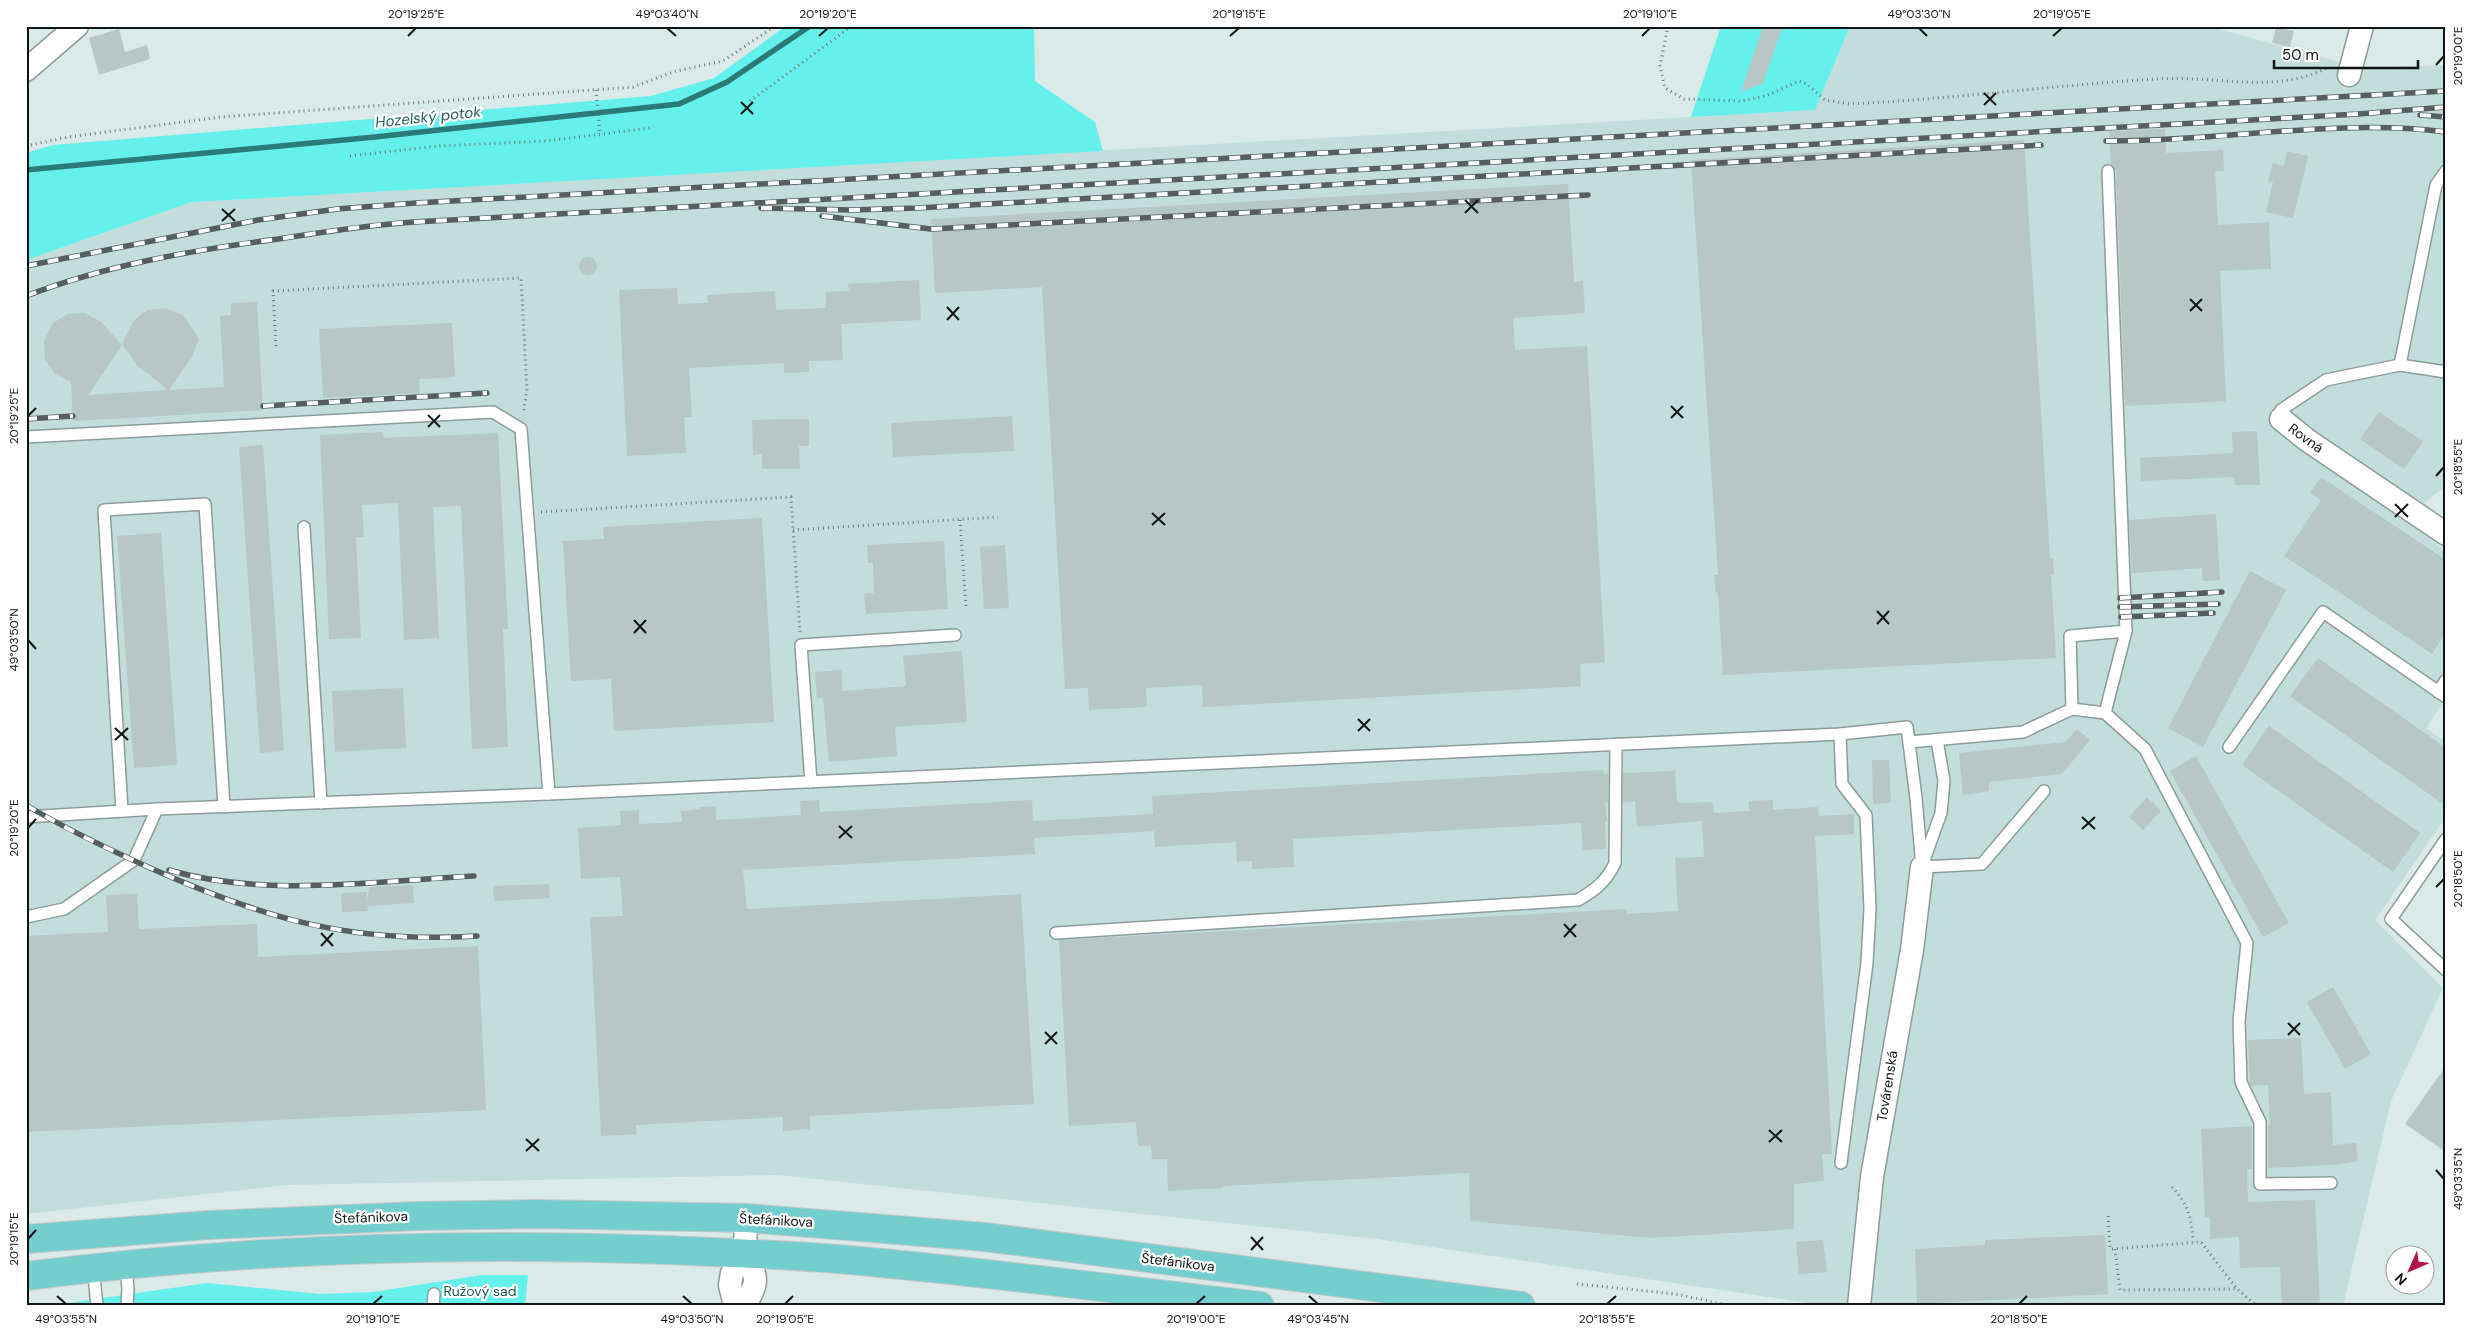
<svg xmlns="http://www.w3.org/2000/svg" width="2472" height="1332" viewBox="0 0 2472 1332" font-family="'DM Sans',sans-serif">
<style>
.built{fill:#c3dddb}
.green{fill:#66f0eb}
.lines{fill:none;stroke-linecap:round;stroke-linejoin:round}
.stream{stroke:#2a7a78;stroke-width:5.5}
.building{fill:#b6c7c5}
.lane-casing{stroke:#8c9c9b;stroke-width:14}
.street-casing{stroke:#8c9c9b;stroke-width:25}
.primary-casing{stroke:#c5c7c7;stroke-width:30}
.path{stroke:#6c7777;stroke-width:3;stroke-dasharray:1 4;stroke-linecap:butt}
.lane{stroke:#fff;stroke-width:11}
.street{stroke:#fff;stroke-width:22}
.primary{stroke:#74cecd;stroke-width:28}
.rail-casing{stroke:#555f5f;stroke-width:5.5}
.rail{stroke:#fff;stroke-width:4;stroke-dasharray:11;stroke-linecap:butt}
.ticks{fill:none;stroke:#0f1515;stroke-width:2}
.labels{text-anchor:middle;stroke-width:4.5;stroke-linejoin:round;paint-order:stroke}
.street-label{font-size:14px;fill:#0f1515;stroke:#fff}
.park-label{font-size:14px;fill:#175654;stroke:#fff}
.water-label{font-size:15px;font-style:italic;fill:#205d5a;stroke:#fff}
.neatline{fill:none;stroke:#0f1515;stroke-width:2}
.ticks-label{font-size:12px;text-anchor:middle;fill:#0f1515}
</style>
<rect width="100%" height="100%" fill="#d9eae9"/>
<polygon class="built" points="1850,26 2191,26 2219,29 2361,68 2446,65 2446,486 2425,502 2433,542 2446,552 2446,698 2426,728 2446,742 2446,817 2375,920 2443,988 2391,1101 2343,1306 1828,1306 1378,1239 778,1175 288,1185 26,1214 26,260 192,202 1815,110"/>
<g class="green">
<polygon points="786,26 1034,26 1035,81 1095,122 1103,151 192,202 26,260 26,153 53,145 651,96 714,78"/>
<polygon points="1721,26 1850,26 1815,110 1691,117"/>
<polygon points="482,1275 528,1275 525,1306 47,1306 207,1283 321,1294 373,1292"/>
</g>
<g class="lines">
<polyline class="stream" points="26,170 375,137 679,104 727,82 810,26"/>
</g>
<g class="building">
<polygon points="1763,26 1783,26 1763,83 1741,92"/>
<polygon points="2276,27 2294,31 2290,47 2272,43"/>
<polygon points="119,29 125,52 147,45 150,59 99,75 89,38"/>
<polygon points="2165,129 2166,153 2223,150 2224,171 2215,171 2218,225 2269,222 2271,269 2220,271 2226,401 2125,406 2116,171 2111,164 2109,131"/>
<polygon points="2024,140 2050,558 2053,558 2054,575 2051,575 2056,658 1723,675 1718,593 1716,593 1714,575 1718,575 1691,160"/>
<polygon points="2287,151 2308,156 2293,218 2266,212 2273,182 2268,181 2273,163 2284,166"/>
<polygon points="1568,184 1574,282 1583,281 1585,313 1513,318 1515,350 1587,346 1605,662 1580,664 1581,686 1203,707 1202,685 1146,688 1147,707 1089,710 1088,688 1065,689 1042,287 935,293 931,219"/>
<circle cx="588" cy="266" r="9"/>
<polygon points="919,280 921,320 841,324 843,360 809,361 809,372 784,373 784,363 689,368 692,417 684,417 686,453 627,456 619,290 677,288 678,304 708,303 707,295 775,291 776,310 826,308 826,292 849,291 848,284"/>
<polygon points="257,302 263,410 73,421 71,382 55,374 45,359 44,341 52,324 67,314 85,313 101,322 122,345 88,395 168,390 137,365 122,344 133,322 140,315 148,310 166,308 183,315 199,339 192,357 169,390 224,387 220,316 231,315 231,303"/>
<polygon points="452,323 455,377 419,379 420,393 323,398 319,329"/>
<polygon points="2379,412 2423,441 2404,469 2360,439"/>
<polygon points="1012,416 1014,451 893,457 891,423"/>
<polygon points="809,419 809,446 799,446 800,469 762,469 762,454 753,455 752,420"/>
<polygon points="2257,431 2260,485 2235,485 2234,477 2141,481 2140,458 2233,453 2232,432"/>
<polygon points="383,432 384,438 498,433 508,629 503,629 508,747 472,749 461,506 433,507 439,638 404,640 398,503 362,505 364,537 356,537 361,638 329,639 320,435"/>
<polygon points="263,445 284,751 260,753 239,447"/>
<polygon points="2321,477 2446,560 2446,632 2432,654 2284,556 2321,500 2310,493"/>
<polygon points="2216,514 2220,580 2203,581 2202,568 2132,573 2129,520"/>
<polygon points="762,518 774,722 614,731 611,679 571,681 563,541 604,539 603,527"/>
<polygon points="161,533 177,765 134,768 117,536"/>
<polygon points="944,541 948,609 866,614 864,594 874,593 873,563 868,563 867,545"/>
<polygon points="1005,545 1009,608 984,609 980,547"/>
<polygon points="2250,571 2286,590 2203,747 2168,728"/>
<polygon points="962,651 967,722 895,727 897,756 829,762 823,698 817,698 815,672 841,670 843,691 906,686 903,656"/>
<polygon points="2318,658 2446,748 2446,806 2290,696"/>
<polygon points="403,688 406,748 335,752 332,691"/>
<polygon points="2269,726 2420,833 2393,872 2242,765"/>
<polygon points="2077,729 2090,740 2062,774 1989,782 1989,791 1963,795 1959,753 2065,742"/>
<polygon points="2196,756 2289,923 2263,937 2170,771"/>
<polygon points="1872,760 1889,760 1891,803 1873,804"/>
<polygon points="1603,770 1604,774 1608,773 1608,802 1605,802 1607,821 1605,821 1606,849 1583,850 1581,823 1293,839 1294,867 1252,869 1252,861 1237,862 1236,842 1155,847 1154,831 1034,838 1035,854 743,870 747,909 1021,894 1034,1104 810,1116 810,1129 783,1131 783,1117 636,1125 637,1134 601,1136 590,917 623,916 620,877 581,879 578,828 621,825 620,811 639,810 639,824 682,822 681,811 699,809 699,807 716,806 716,820 801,815 800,801 819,800 820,812 1032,800 1033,821 1153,814 1152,796"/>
<polygon points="1675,771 1677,803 1713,802 1714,813 1749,811 1749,801 1773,800 1773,810 1818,807 1819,816 1854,814 1854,834 1815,836 1832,1154 1822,1154 1824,1181 1794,1184 1794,1229 1650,1238 1470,1221 1469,1173 1223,1186 1223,1188 1168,1191 1167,1159 1152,1159 1151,1146 1138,1146 1136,1122 1069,1126 1059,940 1627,909 1627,914 1678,911 1675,858 1704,857 1702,821 1637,827 1635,801 1623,802 1623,773"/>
<polygon points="2147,797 2161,811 2143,830 2129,817"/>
<polygon points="549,884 550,898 494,901 493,886"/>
<polygon points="413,885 414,903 367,906 368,911 342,912 341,893 367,892 367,901 369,887"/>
<polygon points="137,894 139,929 257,924 258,957 478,946 486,1110 26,1132 26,936 108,932 106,895"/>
<polygon points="2333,987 2371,1054 2345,1069 2307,1002"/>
<polygon points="2301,1038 2304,1094 2331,1092 2333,1145 2356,1143 2358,1161 2334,1165 2268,1168 2268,1125 2270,1125 2268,1085 2251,1086 2250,1083 2248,1040"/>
<polygon points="2446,1066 2446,1152 2405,1124"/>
<polygon points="2252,1126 2252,1169 2247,1169 2248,1202 2315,1200 2320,1305 2282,1306 2280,1267 2240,1268 2239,1237 2210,1239 2210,1217 2205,1217 2201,1129"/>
<polygon points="2105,1235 2108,1294 1917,1304 1915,1249 1985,1245 1985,1240"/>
<polygon points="1823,1240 1827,1272 1799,1274 1796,1242"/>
</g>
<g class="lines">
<defs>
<g id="lane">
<polyline points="2400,365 2436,185 2446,171"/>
<polyline points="2281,419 2281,410 2326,380 2400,365 2446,372"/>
<polyline points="26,437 493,412 521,429 549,794 157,809 26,817"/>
<polyline points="304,527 321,803"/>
<polyline points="2438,692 2446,680"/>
<polyline points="2072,709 2070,636 2126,631"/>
<polyline points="2105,713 2126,631 2108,171"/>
<polyline points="1840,734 1842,784 1866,815 1870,909 1867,963 1841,1163"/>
<polyline points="1909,742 2023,732 2072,709 2105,713 2145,749 2247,943 2239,1021 2241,1082 2260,1122 2260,1184 2331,1183"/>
<polyline points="2229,747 2323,612 2446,697"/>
<polyline points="811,782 801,645 955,635"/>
<polyline points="549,794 1840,734 1907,727 1916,798 1922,867"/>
<polyline points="122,811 104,510 205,504 224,807"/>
<polyline points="2446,839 2391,919 2446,970"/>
<polyline points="1923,863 1941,813 1944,781 1937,740"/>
<polyline points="1922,867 1982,864 2044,791"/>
<polyline points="26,917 64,909 134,860 157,809"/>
<path d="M 1056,933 L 1578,900 C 1595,890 1606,882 1615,863 L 1616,744"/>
<polyline points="126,1265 128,1289 127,1306"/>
<polyline points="93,1267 97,1306"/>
<polyline points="433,1306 434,1294"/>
</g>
<g id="street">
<polyline points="26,70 77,26"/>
<polyline points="2349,75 2362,26"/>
<polyline points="2281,419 2307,440 2446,534"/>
<path d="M 744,1253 C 758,1279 759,1279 745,1306"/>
<polyline points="735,1306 730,1285 732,1273 744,1253 747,1218"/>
<polyline points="1859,1306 1872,1177 1912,950 1922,867"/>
</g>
<g id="primary">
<polyline points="26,1239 209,1225 418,1216 536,1214 747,1218 985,1237 1521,1306"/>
<path d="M 26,1276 C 239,1249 452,1242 666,1250 C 734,1253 803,1255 871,1262 C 1001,1274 1130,1291 1260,1306"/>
</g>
</defs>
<use href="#lane" class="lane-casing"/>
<use href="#street" class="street-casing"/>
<use href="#primary" class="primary-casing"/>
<g class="path">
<path d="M 1668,26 L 1660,66 L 1665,88 L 1684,99 L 1742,101 L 1766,96 L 1799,81 L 1807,84 L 1825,100 L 1850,104 C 1953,99 2055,85 2157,79 C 2215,75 2276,95 2329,67"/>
<polyline points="596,90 600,134"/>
<polyline points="750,101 852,26"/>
<polyline points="26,146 68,137 221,117 633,87 676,71 723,61 775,26"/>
<polyline points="350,156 438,146 547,141 650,128"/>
<polyline points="276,346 273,291 521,278 527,391 523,414"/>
<polyline points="541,512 791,497 800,632"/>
<polyline points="960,520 966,608"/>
<polyline points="793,530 998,517"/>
<path d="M 2172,1187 C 2188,1204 2192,1219 2193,1242"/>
<polyline points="2108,1216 2110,1249 2201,1242 2237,1289 2257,1306"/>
<polyline points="2115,1249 2120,1290 2236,1289"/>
<polyline points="1577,1284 1676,1294 1731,1306"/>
</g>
<use href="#lane" class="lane"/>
<use href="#street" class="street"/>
<use href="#primary" class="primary"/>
<defs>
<g id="rail">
<polyline points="2420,115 2446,117"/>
<path d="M 2106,141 C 2219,142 2333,118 2446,132"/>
<polyline points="761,208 852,210 917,208 2041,145"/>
<polyline points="822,216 931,229 1588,195"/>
<polyline points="26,266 258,220 337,209 416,203 2446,91"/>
<path d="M 26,296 C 106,265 193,250 278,239 C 323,232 368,225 414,222 L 2358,114 L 2446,107"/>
<polyline points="263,406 487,393"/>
<polyline points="26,419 73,416"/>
<polyline points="2120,598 2222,592"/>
<polyline points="2120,607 2218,604"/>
<polyline points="2121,617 2213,613"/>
<path d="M 26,805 C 66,829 106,848 148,867 C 262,918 350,944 477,936"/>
<path d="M 169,870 C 263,898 376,881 474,876"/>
</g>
</defs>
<use href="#rail" class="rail-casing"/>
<use href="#rail" class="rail"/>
</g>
<path class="ticks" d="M 667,28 L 676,36M 1919,28 L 1927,36M 408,36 L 416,28M 819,36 L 828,28M 1230,36 L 1239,28M 1642,36 L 1650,28M 2053,36 L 2062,28M 2436,65 L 2444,56M 1984,93 L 1996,105M 741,102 L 753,114M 1984,105 L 1996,93M 741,114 L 753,102M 1465,200 L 1478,213M 222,209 L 235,221M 1465,213 L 1478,200M 222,221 L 235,209M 2190,299 L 2202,311M 947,307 L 959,320M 2190,311 L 2202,299M 947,320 L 959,307M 1671,406 L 1683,418M 428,415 L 440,427M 28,416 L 36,408M 1671,418 L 1683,406M 428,427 L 440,415M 2436,476 L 2444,467M 2395,504 L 2408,517M 1152,513 L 1165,525M 2395,517 L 2408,504M 1152,525 L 1165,513M 1877,611 L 1889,624M 634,620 L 646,633M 1877,624 L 1889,611M 634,633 L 646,620M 28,640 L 36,649M 1358,719 L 1370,731M 115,728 L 128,740M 1358,731 L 1370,719M 115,740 L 128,728M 2082,817 L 2095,829M 839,826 L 852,838M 28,828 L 36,819M 2082,829 L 2095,817M 839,838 L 852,826M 2436,887 L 2444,879M 1564,924 L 1576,937M 321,933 L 333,946M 1564,937 L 1576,924M 321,946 L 333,933M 2288,1023 L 2300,1035M 1045,1032 L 1057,1044M 2288,1035 L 2300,1023M 1045,1044 L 1057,1032M 1769,1130 L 1782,1142M 526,1139 L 539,1151M 1769,1142 L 1782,1130M 526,1151 L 539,1139M 2436,1170 L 2444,1179M 1251,1237 L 1263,1250M 28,1239 L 36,1230M 1251,1250 L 1263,1237M 57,1296 L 66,1304M 683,1296 L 692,1304M 1309,1296 L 1318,1304M 373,1304 L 382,1296M 785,1304 L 793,1296M 1196,1304 L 1205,1296M 1607,1304 L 1616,1296M 2019,1304 L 2027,1296"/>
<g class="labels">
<g class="street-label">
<text transform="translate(2306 438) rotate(36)" y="5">Rovná</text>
<text transform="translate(1887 1086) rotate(-81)" y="5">Továrenská</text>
<text transform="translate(371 1217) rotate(-2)" y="5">Štefánikova</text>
<text transform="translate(776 1220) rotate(3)" y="5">Štefánikova</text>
<text transform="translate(1178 1262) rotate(7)" y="5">Štefánikova</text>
</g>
<g class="park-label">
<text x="480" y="1296">Ružový sad</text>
</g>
<g class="water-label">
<text transform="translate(428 117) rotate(-6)" y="5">Hozelský potok</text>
</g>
</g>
<rect width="2472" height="1332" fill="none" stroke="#ffffff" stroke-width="55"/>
<g transform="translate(2410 1270) rotate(225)"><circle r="24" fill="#ffffff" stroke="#9fa1a1"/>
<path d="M0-4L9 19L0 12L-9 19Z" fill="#ac1743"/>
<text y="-8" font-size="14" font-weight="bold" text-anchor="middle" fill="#0f1515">N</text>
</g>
<path d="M2274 60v8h144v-8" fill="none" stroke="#0f1515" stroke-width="2.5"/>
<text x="2282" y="60" font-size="15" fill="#0f1515" stroke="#ffffff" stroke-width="4" paint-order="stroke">50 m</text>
<rect x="28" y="28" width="2416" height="1276" class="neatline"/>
<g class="ticks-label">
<text x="416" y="18">20°19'25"E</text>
<text x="667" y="18">49°03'40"N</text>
<text x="828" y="18">20°19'20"E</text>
<text x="1239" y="18">20°19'15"E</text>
<text x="1650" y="18">20°19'10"E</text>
<text x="1919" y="18">49°03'30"N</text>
<text x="2062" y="18">20°19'05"E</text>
<text transform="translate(2458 56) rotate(-90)" y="4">20°19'00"E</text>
<text transform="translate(14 416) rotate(-90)" y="4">20°19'25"E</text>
<text transform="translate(2458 467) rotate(-90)" y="4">20°18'55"E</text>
<text transform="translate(14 640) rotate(-90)" y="4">49°03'50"N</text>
<text transform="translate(14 828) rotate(-90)" y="4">20°19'20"E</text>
<text transform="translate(2458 879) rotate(-90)" y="4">20°18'50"E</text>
<text transform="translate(2458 1179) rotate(-90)" y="4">49°03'35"N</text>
<text transform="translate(14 1239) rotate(-90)" y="4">20°19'15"E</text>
<text x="66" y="1323">49°03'55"N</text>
<text x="373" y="1323">20°19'10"E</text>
<text x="692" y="1323">49°03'50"N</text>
<text x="785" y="1323">20°19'05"E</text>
<text x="1196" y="1323">20°19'00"E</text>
<text x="1318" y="1323">49°03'45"N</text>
<text x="1607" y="1323">20°18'55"E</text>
<text x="2019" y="1323">20°18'50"E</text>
</g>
</svg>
